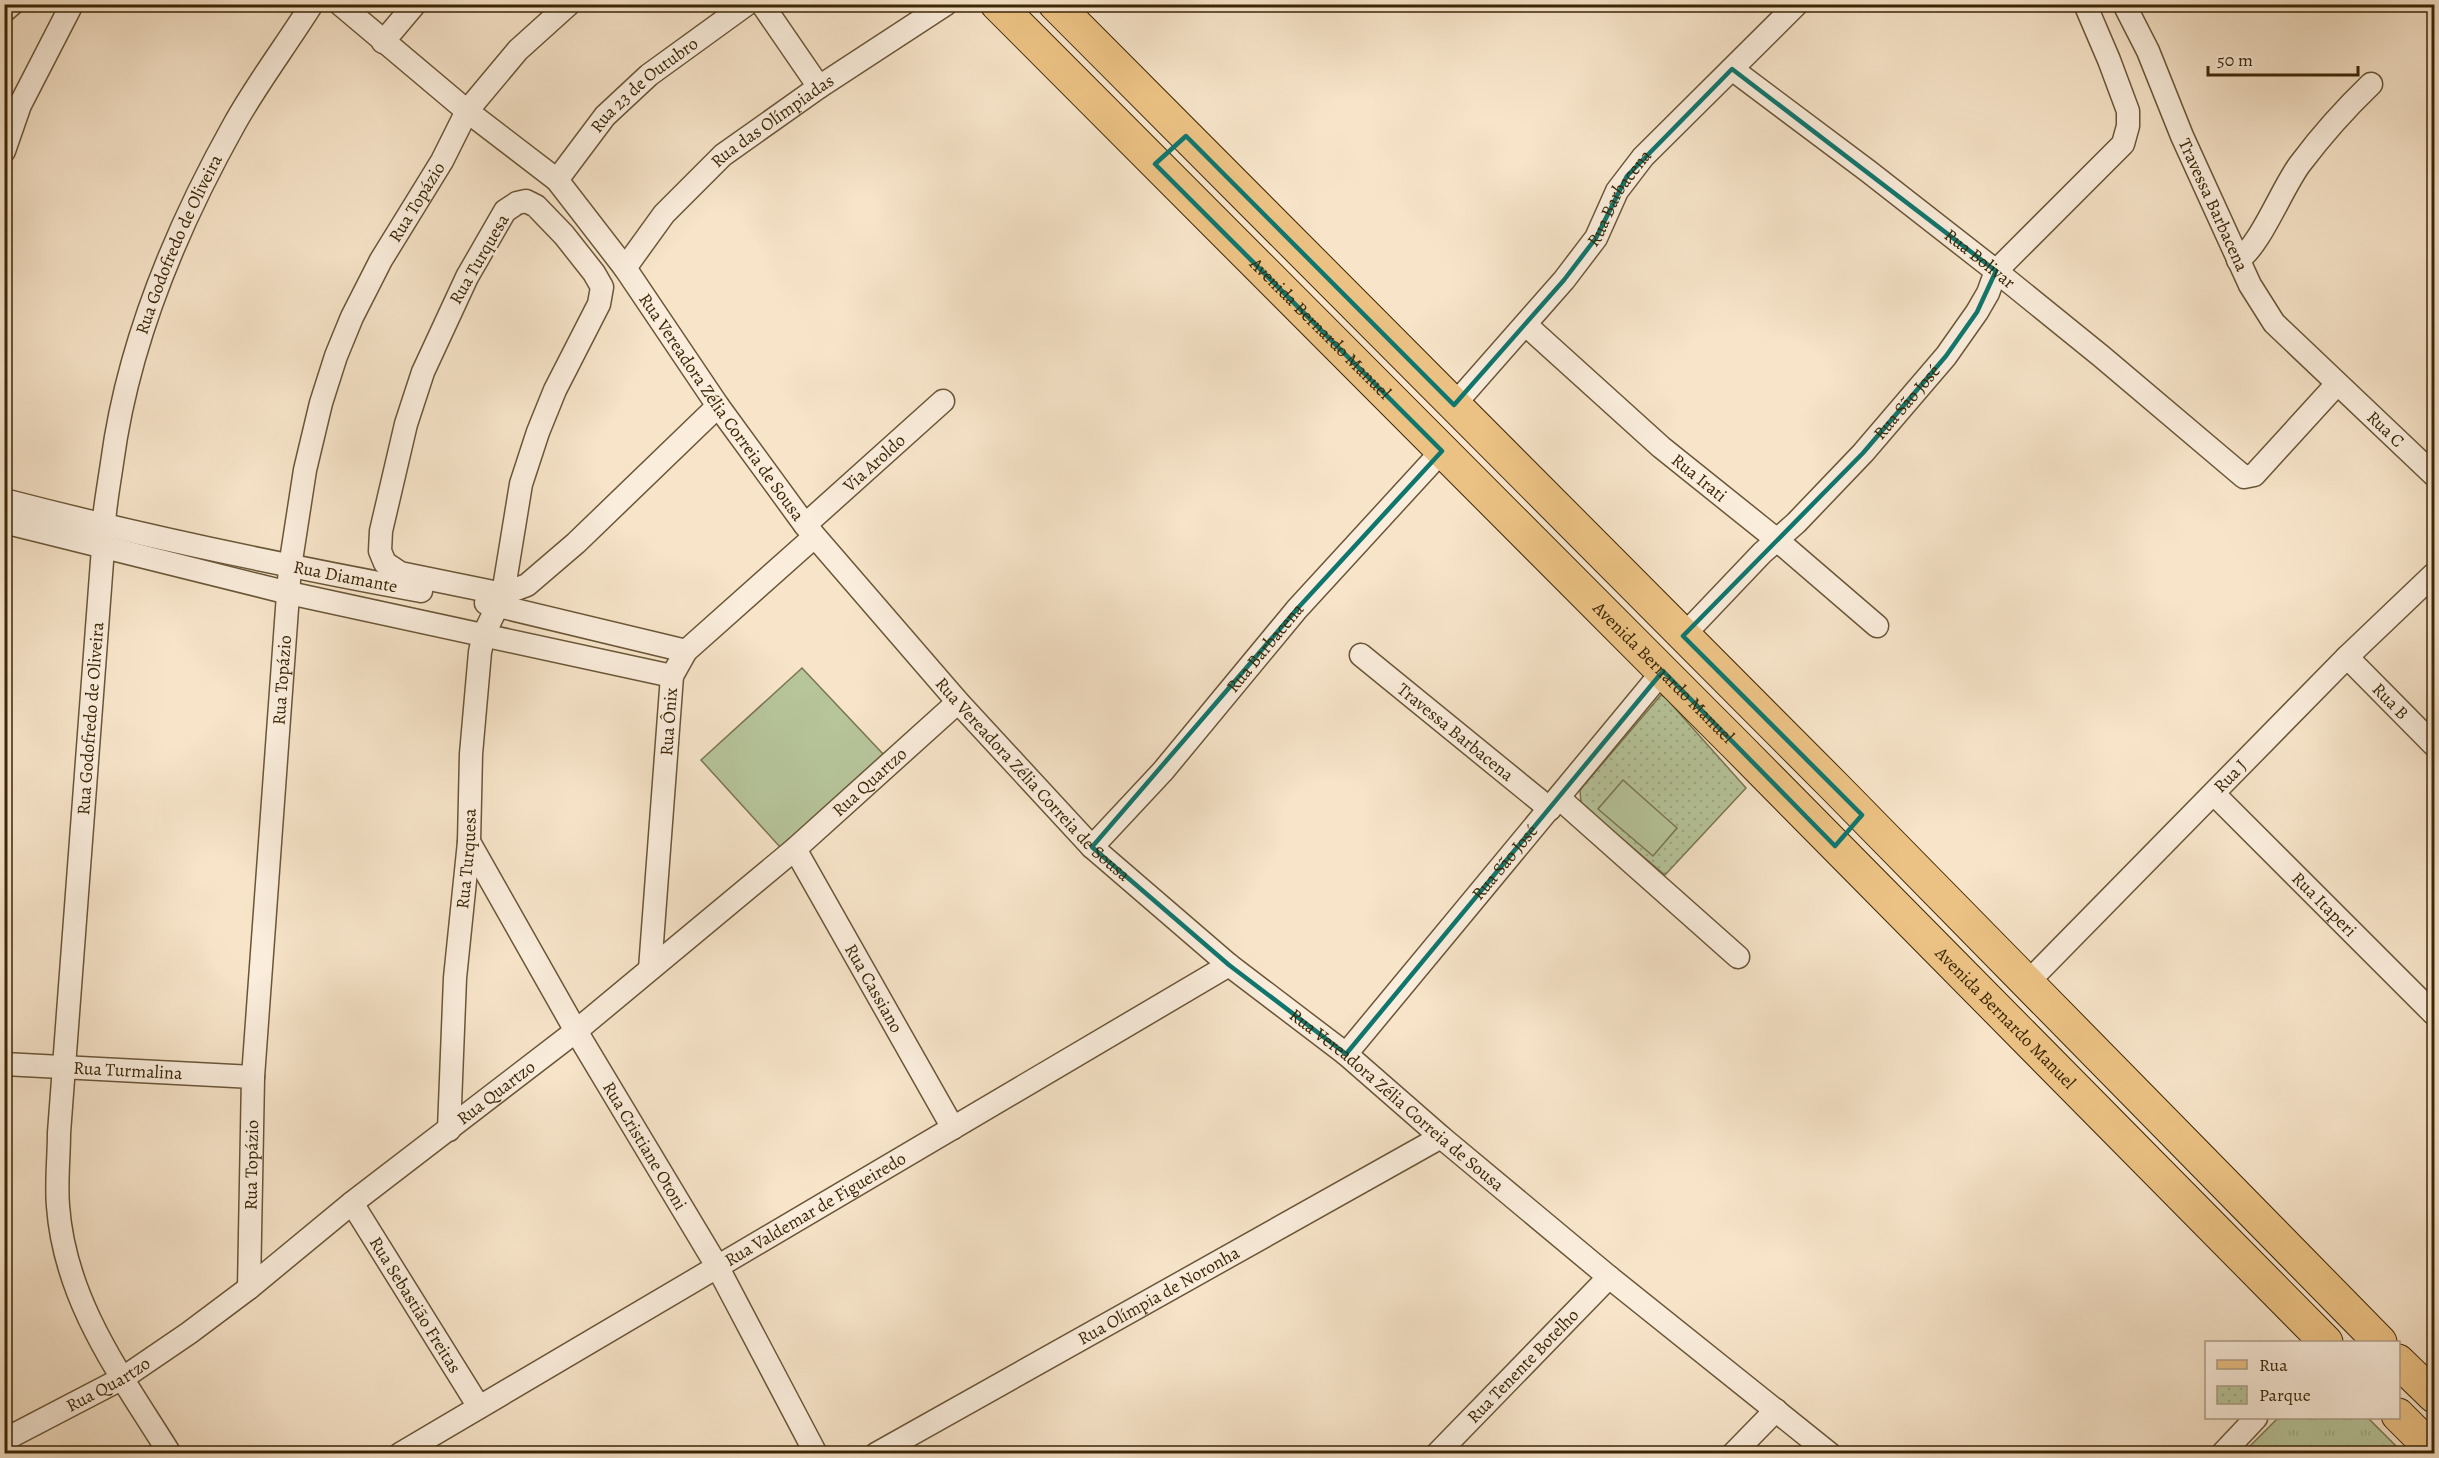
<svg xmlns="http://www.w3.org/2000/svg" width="2439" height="1458" viewBox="0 0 2439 1458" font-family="Alegreya,serif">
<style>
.grass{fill:url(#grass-tufts);stroke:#797650;stroke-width:1.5}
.park{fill:url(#park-dots);stroke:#797650;stroke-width:1.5}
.garden{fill:#b7c59b;stroke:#797650;stroke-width:1.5}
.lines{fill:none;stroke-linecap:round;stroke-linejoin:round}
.minor-casing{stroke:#6a5637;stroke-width:25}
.primary-casing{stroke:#3b2606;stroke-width:35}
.minor{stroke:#faeddc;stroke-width:22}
.primary{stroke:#ecc284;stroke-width:33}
.marked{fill:none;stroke:#0f766e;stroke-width:4.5;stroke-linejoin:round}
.labels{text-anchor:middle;stroke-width:5;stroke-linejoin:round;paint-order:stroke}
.street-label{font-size:18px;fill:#3b2606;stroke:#faeddc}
</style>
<defs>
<pattern id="grass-tufts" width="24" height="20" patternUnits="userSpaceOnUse" patternTransform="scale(1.5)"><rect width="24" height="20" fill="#b7c59b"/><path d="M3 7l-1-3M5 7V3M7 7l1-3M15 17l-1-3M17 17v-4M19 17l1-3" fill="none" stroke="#9ea984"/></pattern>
<pattern id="park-dots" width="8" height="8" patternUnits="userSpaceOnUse" patternTransform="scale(1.5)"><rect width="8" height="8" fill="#b7c59b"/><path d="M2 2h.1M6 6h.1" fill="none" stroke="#9ea984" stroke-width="1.8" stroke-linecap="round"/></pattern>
</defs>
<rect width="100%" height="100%" fill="#f7e4c9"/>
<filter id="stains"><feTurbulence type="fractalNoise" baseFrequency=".00333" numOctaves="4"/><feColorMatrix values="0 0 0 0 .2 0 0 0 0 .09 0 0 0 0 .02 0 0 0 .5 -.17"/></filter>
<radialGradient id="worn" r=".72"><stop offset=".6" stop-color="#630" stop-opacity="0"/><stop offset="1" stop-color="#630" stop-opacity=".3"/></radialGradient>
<polygon class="grass" points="2278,1418 2368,1418 2403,1453 2243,1453"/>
<polygon class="park" points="1661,695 1665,697 1746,788 1665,875 1581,804 1580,790"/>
<g class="garden">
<polygon points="802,668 884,755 780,847 701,760"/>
<polygon points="1623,780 1677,828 1653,856 1598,809"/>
</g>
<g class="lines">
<defs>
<g id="minor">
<path id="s1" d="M 340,4 L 467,111 L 557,180 L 625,268 L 718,406 L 805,525 L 958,702 L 1092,847 L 1229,965 L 1346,1054 L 1441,1137 L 1609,1277 L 1830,1454"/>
<polyline points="762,4 819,87"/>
<path id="s2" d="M 2124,4 L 2148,51 L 2182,136 L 2250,285 L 2274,323 L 2434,475"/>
<polyline points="4,11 12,4"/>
<polyline points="383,42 415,4"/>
<path id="s3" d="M 1732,69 L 1868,171 L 1996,271 L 2101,356 L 2244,477 L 2254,475 L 2337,384"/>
<polyline points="4,151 20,105 72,4"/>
<path id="s4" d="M 557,180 L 605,116 L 649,75 L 747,4"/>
<path d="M 2238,260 C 2260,246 2282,188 2300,164 C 2321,136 2346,108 2371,84"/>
<path id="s5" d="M 625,268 L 664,214 L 723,155 L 819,87 L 946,4"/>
<path id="s6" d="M 1526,325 L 1661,447 L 1777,540 L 1877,626"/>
<path id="s7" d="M 1454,405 L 1564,280 L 1596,238 L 1617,191 L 1643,157 L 1797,4"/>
<path id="s8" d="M 4,500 C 142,536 281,565 421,591"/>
<polyline points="4,522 289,593 672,676"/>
<path id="s9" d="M 805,525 L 943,401"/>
<polyline points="486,603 686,651"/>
<path id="s10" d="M 1683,636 L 1762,553 L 1796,523 L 1863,453 L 1946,356 L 1977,312 L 1988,293 L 1996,271 L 2123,144 L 2128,126 L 2128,111 L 2109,60 L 2085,4"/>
<path id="s11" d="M 1361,655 L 1550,809"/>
<path id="s12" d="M 2347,657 L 2434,745"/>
<path id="s13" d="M 2214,794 L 2434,1014"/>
<polyline points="1559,798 1738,957"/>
<path id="s14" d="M 469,842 L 576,1031 L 717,1266 L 816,1454"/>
<path id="s15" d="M 1092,847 L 1163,771 L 1297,609 L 1442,451"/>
<path id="s16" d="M 795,849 L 953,1128"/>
<path id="s17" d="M 650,969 L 672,676 L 686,651 L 814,537"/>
<path id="s18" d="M 2027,983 L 2347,657 L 2434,574"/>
<path id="s19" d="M 1346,1054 L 1663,671"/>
<path id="s20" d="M 4,1064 L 253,1077"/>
<path id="s21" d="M 449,1130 L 455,978 L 469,842 L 471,754 L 480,652 L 484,634 L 503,594 L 521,484 L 538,432 L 555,390 L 599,304 L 602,287 L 594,273 L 564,235 L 536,206 L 526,201 L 517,203 L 505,211 L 467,277 L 423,372 L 406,424 L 381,531 L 380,551 L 385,563 L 400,573 L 503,594 L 527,585 L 576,543 L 718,406"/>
<path id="s22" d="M 352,1203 L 479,1407"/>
<path id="s23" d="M 249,1288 L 253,1077 L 290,567 L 305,470 L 321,403 L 336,356 L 352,317 L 381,260 L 442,161 L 467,111 L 518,50 L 569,4"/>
<path id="s24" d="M 4,1440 L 123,1378 L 189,1333 L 249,1288 L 352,1203 L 576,1031 L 795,849 L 958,702"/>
<path id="s25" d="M 170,1454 C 121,1375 65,1302 58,1206 C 56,1182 59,1157 59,1133 L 103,548 C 102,519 108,491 112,463 C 128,342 176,228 235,123 C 258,82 287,44 312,4"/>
<path id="s26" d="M 400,1454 L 1229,965"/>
<path id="s27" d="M 876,1454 L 1441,1137"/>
<path id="s28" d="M 1437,1454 L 1609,1277"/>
<polyline points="1733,1454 1776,1410"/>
<polyline points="2222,1454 2256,1418"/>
</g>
<g id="primary">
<path id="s29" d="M 997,4 L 1737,746 L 2326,1342"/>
<polyline points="1055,4 1835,787 2380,1342"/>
<polyline points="2398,1361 2434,1396"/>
<polyline points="2398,1415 2434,1451"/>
</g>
</defs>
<use href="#minor" class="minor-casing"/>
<use href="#primary" class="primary-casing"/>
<use href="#minor" class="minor"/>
<use href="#primary" class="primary"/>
</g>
<path class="marked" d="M 1732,69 L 1996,271 L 1977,312 L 1946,356 L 1863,453 L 1683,636 L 1862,815 L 1835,846 L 1663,671 L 1346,1054 L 1229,965 L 1092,847 L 1297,609 L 1442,451 L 1155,164 L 1186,136 L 1454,405 L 1564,280 L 1596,238 L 1627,176 Z"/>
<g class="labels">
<g class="street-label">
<text dy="6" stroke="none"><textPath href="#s4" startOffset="130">Rua 23 de Outubro</textPath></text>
<text dy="6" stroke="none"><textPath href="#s5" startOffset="210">Rua das Olímpiadas</textPath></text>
<text dy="6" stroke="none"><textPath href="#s7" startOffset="266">Rua Barbacena</textPath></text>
<text dy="6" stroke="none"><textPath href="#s23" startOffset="1113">Rua Topázio</textPath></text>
<text dy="6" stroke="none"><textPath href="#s2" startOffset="220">Travessa Barbacena</textPath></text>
<text dy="6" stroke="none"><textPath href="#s25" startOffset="1250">Rua Godofredo de Oliveira</textPath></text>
<text dy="6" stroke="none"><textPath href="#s3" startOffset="312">Rua Bolivar</textPath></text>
<text transform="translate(479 259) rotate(-60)" y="6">Rua Turquesa</text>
<text dy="6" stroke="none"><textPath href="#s29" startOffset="458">Avenida Bernardo Manuel</textPath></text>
<text dy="6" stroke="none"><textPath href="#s10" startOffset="324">Rua São José</textPath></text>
<text dy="6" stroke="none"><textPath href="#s1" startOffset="560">Rua Vereadora Zélia Correia de Sousa</textPath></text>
<text dy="6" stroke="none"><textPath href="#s2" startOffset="507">Rua C</textPath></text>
<text dy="6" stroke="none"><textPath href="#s9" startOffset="93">Via Aroldo</textPath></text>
<text dy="6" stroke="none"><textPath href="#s6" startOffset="231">Rua Irati</textPath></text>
<text dy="6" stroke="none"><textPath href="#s8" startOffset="350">Rua Diamante</textPath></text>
<text dy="6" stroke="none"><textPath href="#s15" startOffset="264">Rua Barbacena</textPath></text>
<text dy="6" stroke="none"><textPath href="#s29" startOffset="944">Avenida Bernardo Manuel</textPath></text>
<text dy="6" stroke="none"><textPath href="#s23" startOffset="609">Rua Topázio</textPath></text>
<text dy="6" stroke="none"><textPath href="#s12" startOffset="62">Rua B</textPath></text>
<text dy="6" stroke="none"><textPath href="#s25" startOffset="764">Rua Godofredo de Oliveira</textPath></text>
<text dy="6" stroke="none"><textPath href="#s17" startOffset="248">Rua Ônix</textPath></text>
<text dy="6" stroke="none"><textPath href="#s11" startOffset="122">Travessa Barbacena</textPath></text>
<text dy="6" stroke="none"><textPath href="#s1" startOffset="1046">Rua Vereadora Zélia Correia de Sousa</textPath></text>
<text dy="6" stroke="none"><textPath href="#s18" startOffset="290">Rua J</textPath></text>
<text dy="6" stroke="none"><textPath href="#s24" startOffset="1090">Rua Quartzo</textPath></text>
<text dy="6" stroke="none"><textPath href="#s21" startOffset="272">Rua Turquesa</textPath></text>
<text dy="6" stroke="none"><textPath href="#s19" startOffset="249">Rua São José</textPath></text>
<text dy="6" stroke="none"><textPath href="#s13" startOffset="156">Rua Itaperi</textPath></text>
<text dy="6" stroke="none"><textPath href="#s16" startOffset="160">Rua Cassiano</textPath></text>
<text dy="6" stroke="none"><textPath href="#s29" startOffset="1430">Avenida Bernardo Manuel</textPath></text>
<text dy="6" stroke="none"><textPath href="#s20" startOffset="124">Rua Turmalina</textPath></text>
<text dy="6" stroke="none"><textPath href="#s24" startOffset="604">Rua Quartzo</textPath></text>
<text dy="6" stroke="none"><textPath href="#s1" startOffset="1532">Rua Vereadora Zélia Correia de Sousa</textPath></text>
<text dy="6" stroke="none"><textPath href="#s14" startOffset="351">Rua Cristiane Otoni</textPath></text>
<text dy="6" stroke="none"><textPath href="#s23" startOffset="123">Rua Topázio</textPath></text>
<text dy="6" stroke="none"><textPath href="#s26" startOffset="482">Rua Valdemar de Figueiredo</textPath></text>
<text dy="6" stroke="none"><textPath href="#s27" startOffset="324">Rua Olímpia de Noronha</textPath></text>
<text dy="6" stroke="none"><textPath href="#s22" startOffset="120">Rua Sebastião Freitas</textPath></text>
<text dy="6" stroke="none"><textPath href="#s28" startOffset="123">Rua Tenente Botelho</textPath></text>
<text dy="6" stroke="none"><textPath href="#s24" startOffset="118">Rua Quartzo</textPath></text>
</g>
</g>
<rect width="2439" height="1458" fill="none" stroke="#f7e4c9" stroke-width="24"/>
<rect x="6" y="6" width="2427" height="1446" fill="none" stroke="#3b2606" stroke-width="3"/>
<rect x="12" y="12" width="2415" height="1434" fill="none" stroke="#3b2606" stroke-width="1.5"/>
<rect x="2205" y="1341" width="195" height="78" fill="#faeddc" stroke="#ae9d86" stroke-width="1.5"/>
<rect x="2217" y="1360" width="30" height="9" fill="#ecc284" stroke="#ae9d86" stroke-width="1.5"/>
<text x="2259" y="1371" font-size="18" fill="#3b2606">Rua</text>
<rect x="2217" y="1386" width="30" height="18" fill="url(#park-dots)" stroke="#ae9d86" stroke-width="1.5"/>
<text x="2259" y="1401" font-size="18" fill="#3b2606">Parque</text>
<path d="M2208 66v9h150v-9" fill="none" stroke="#3b2606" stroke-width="3"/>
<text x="2217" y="66" font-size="18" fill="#3b2606" stroke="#faeddc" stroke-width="4.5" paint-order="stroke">50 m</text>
<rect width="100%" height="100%" filter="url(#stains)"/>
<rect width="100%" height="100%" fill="url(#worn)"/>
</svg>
